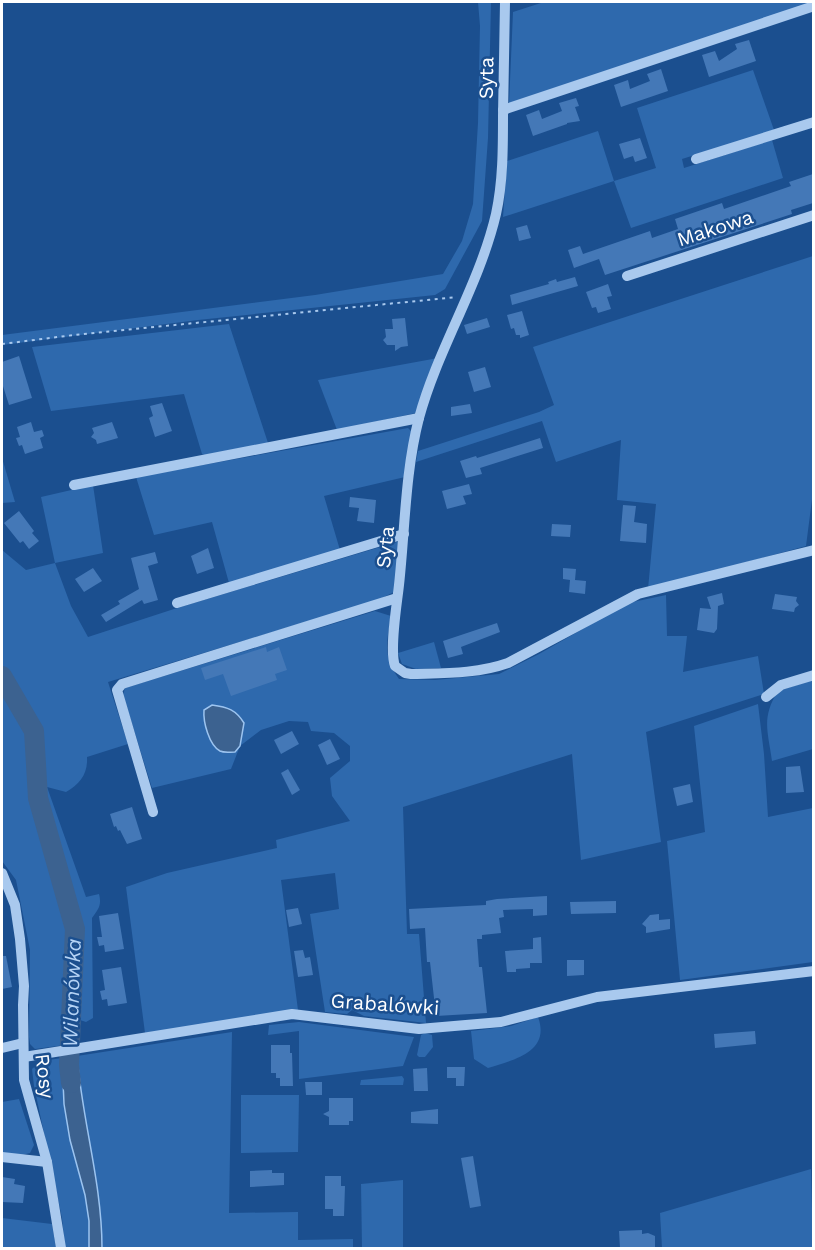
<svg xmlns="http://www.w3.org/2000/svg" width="815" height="1250" viewBox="0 0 815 1250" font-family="'Work Sans',sans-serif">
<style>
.green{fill:#2e69ad}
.water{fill:#3c6290;stroke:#9cc4f0;stroke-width:1.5}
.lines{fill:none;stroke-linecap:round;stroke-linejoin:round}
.river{stroke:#3c6290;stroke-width:20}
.building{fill:#4478b7}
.path{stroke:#a9c9ee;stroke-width:2;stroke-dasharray:3 4.5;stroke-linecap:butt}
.minor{stroke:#a9c9ee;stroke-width:10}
.labels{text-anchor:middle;stroke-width:5;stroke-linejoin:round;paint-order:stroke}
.street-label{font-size:20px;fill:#fff;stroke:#1b4f8f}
.water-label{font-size:21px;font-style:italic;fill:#b5d3f5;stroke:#1b4f8f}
</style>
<rect width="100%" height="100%" fill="#1b4f8f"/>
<g class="green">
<polygon points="478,2 491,2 488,138 482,221 445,289 435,295 198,320 2,345 2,335 315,295 443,274 462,241 473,204 478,123 480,26"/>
<polygon points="544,2 813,2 509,104 513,12"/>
<polygon points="753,70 774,130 682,159 684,168 772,140 783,178 631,228 614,181 503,217 507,161 598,131 614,181 656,168 637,108"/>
<polygon points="813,256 814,484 806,546 648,589 656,504 617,500 621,440 556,462 542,421 416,462 418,451 539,412 554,405 533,347"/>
<polygon points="229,324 268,443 205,455 202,454 184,394 51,411 32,347"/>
<polygon points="438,358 416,413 337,430 318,380"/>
<polygon points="408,428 412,432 405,477 324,496 340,550 229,583 212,522 154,535 136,477"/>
<polygon points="2,458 15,502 2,503"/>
<path d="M 93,485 L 103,553 L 55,563 L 71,606 L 88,637 L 174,609 L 400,541 L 394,592 L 378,600 L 108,682 L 128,744 L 87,757 C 88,774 80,784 66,792 L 47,787 L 86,897 L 99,894 C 102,906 98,909 92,918 L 93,1018 L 86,1022 L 80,1020 L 80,1043 L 35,1049 L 30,1044 L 29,1037 L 30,950 L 16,880 L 2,861 L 2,550 L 26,570 L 55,563 L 41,497 Z"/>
<path d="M 666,595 L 667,636 L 687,636 L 683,672 L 758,656 L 764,694 L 646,732 L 661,842 L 581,860 L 572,754 L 403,807 L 407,934 L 419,934 L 426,1023 L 364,1016 L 352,1010 L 347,1014 L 325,1012 L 310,914 L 339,909 L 335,873 L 281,880 L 298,1010 L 145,1033 L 126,887 L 167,873 L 277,848 L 276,840 L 350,821 L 332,796 L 330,778 L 350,761 L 350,746 L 334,733 L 311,731 L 308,722 L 289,721 L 261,730 L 240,746 L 231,769 L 152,788 L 123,695 L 125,688 L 375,611 L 391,616 C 387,643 382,655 399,679 L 435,680 L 499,674 L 539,654 L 628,603 Z"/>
<polygon points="434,642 441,668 416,669 402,664 398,653"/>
<path d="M 813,680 L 813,749 L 772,761 C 768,731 761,718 778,691 Z"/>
<polygon points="758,704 764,754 768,817 813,808 813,962 680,980 667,841 705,832 694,726"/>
<path d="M 538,1017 C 551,1052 513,1060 488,1068 L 474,1059 L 471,1031 L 511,1026 Z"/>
<polygon points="299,1022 414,1037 403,1066 299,1079 299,1031 268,1035 269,1025"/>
<path d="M 232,1032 L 229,1213 L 298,1212 L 298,1240 L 353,1239 L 353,1248 L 102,1248 C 102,1183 82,1120 77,1056 Z"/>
<polygon points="425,1033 432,1035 433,1047 425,1057 419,1057 417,1055 421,1035"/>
<polygon points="62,1058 64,1104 70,1140 85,1195 89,1221 89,1248 65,1248 62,1218 34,1086 32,1069 41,1061"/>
<polygon points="402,1076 404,1079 403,1085 360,1085 361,1080"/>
<polygon points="241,1095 299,1095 298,1152 241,1153"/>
<polygon points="19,1099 34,1145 30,1153 22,1155 2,1153 2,1102"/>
<polygon points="811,1169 813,1248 662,1248 660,1213"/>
<polygon points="403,1180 403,1248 362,1248 361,1184"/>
<polygon points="2,1218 52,1224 56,1248 2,1248"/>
</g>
<g class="water">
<path d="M 212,705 C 228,707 236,710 244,723 L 240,746 L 235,752 C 229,752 224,753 220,751 C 209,745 203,722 204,710 Z"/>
<path d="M 77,1056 C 82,1120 102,1183 102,1248 L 89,1248 L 89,1221 L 85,1195 L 70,1140 L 64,1104 L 62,1058 Z"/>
</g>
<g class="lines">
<polyline class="river" points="2,676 34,731 38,798 75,929 69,1065 71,1083"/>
</g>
<g class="building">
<polygon points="749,40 756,61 709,77 702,55 715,51 719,61 737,49 735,44"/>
<polygon points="661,69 668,91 621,107 614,85 628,80 630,89 650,81 647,74"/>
<polygon points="576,98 579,106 575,107 580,121 567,123 567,124 533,136 526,115 539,110 542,119 562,111 559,103"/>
<polygon points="640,138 647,158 635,162 633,156 624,159 619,144"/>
<polygon points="813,174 813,203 791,210 792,214 605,275 599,259 574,268 568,250 580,246 583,254 650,231 652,238 678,229 675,219 722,203 724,209 791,186 789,182"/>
<polygon points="527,225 531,238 519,241 516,228"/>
<polygon points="575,277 578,286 512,305 510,295 549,284 548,282 556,279 557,282"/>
<polygon points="608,284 612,296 607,297 611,309 598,313 596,307 592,308 586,292"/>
<polygon points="522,311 529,335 520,338 520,335 516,335 514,328 511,329 507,315"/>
<polygon points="405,318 408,346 401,347 395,351 395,345 387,345 383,340 386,337 385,329 393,329 392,319"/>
<polygon points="487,318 490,327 467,334 464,325"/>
<polygon points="19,356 32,398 9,405 2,383 2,362"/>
<polygon points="485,367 491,387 474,392 468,372"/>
<polygon points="162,403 172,431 155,437 149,418 153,416 150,406"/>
<polygon points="470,404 472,413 451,416 451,407"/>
<polygon points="31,422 34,432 42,430 44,436 40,438 43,448 25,454 22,445 19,446 16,438 20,437 17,427"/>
<polygon points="112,422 118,438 97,444 96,440 91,437 94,433 92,428"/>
<polygon points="540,438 543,448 480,468 482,474 466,478 460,461 476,456 477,458"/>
<polygon points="469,484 472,494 463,496 466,504 447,509 442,491"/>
<polygon points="350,497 376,500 374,523 357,521 359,508 349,507"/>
<polygon points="623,505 636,506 634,522 647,524 646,543 620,541"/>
<polygon points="19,511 34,531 32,533 39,541 29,549 23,541 20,543 4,523"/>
<polygon points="552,524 571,525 570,537 551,536"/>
<polygon points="208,548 214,568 197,574 191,556"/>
<polygon points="155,552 158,563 148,566 158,600 144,604 142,600 106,622 101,615 120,604 118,601 139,589 131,558"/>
<polygon points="93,568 102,581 84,592 75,579"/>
<polygon points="563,568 576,569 575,580 586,581 585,594 569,592 570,580 563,579"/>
<polygon points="722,593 724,604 718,606 717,629 714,633 697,630 700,608 711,609 707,597"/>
<polygon points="775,594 797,597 796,601 799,605 795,608 794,612 772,609"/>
<polygon points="497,623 500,632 461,647 463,654 448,658 443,641"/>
<polygon points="266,647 267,652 279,647 287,670 275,674 277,680 231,696 223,674 205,680 201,668"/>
<polygon points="292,731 299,744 281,754 274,740"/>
<polygon points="330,739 340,759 327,765 318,745"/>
<polygon points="800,766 804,792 786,793 786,767"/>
<polygon points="288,769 300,790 292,795 281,773"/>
<polygon points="690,784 693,802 677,806 673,788"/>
<polygon points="132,807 142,839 127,844 120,830 118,831 116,826 114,827 110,814"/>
<polygon points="547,896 547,915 533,916 533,909 503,910 504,917 499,918 501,933 482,935 482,939 477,939 479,967 482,967 487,1013 436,1016 430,962 427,962 425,928 410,929 409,909 486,905 486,901 497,899"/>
<polygon points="616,901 616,913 571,914 570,902"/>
<polygon points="298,908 302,924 289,927 286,910"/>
<polygon points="118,913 124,949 105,952 104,945 99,946 97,937 102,937 99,916"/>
<polygon points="659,914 659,920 670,919 670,929 646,933 646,927 642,924 650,915"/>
<polygon points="541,937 542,963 530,963 530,968 516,969 516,972 507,972 505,951 533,949 533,938"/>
<polygon points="303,950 305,958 310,957 313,975 298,977 294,951"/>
<polygon points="2,956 6,956 12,987 2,989"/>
<polygon points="567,960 584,960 584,975 567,976"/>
<polygon points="121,967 127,1003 108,1006 107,999 102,1000 100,991 105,990 102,970"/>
<polygon points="755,1031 756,1044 715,1048 714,1034"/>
<polygon points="271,1045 290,1045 290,1053 292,1053 293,1086 280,1086 280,1078 276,1078 276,1073 271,1073"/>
<polygon points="447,1067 465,1067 464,1086 456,1086 456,1078 447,1078"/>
<polygon points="427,1068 428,1091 414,1091 413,1069"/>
<polygon points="305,1082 322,1082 322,1095 306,1095"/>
<polygon points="329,1098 353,1098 353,1121 349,1121 349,1125 329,1125 329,1117 323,1114 329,1111"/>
<polygon points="438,1109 438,1124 411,1123 411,1112"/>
<polygon points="473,1156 481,1206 470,1208 461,1158"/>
<polygon points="272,1170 272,1173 284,1173 284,1185 250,1187 250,1171"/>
<polygon points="325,1176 341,1176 341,1186 345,1186 344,1216 333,1216 333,1209 325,1209"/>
<polygon points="2,1177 15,1179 14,1184 25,1186 23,1203 2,1202"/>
<polygon points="642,1230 642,1234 648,1233 655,1236 655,1248 620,1248 619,1231"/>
</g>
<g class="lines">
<polyline class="path" points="2,344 74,335 457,297"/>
<g class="minor">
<path d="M 505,2 C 504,39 504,77 503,115 C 503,148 503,182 496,214 C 479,286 438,348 419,418 C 405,472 405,530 399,585 C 397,604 389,650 395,666 L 405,673 L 411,674 C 444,673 477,674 508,663 L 638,594 L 814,550"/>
<polyline points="503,110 814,6"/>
<polyline points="696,159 814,122"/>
<polyline points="627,276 814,215"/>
<polyline points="74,485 419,418"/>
<polyline points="177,603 404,534"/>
<polyline points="766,697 781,685 814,675"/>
<polyline points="153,812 117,690 122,684 397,598"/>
<polyline points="2,873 15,905 20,939 24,986 23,1005 24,1080 47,1162 61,1248"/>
<polyline points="2,1048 23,1043"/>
<polyline points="24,1057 292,1014 419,1029 501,1022 597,997 814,971"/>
<polyline points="2,1157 47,1162"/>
</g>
</g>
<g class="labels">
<g class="street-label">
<text transform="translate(486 78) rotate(-89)" y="7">Syta</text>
<text transform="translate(715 228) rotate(-18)" y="7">Makowa</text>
<text transform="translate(385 547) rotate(-84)" y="7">Syta</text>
<text transform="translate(385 1004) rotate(4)" y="7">Grabalówki</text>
<text transform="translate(45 1076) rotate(83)" y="7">Rosy</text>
</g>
<g class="water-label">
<text transform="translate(72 993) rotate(-88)" y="7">Wilanówka</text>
</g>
</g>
<rect width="815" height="1250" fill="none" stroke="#ffffff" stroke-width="6"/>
</svg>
